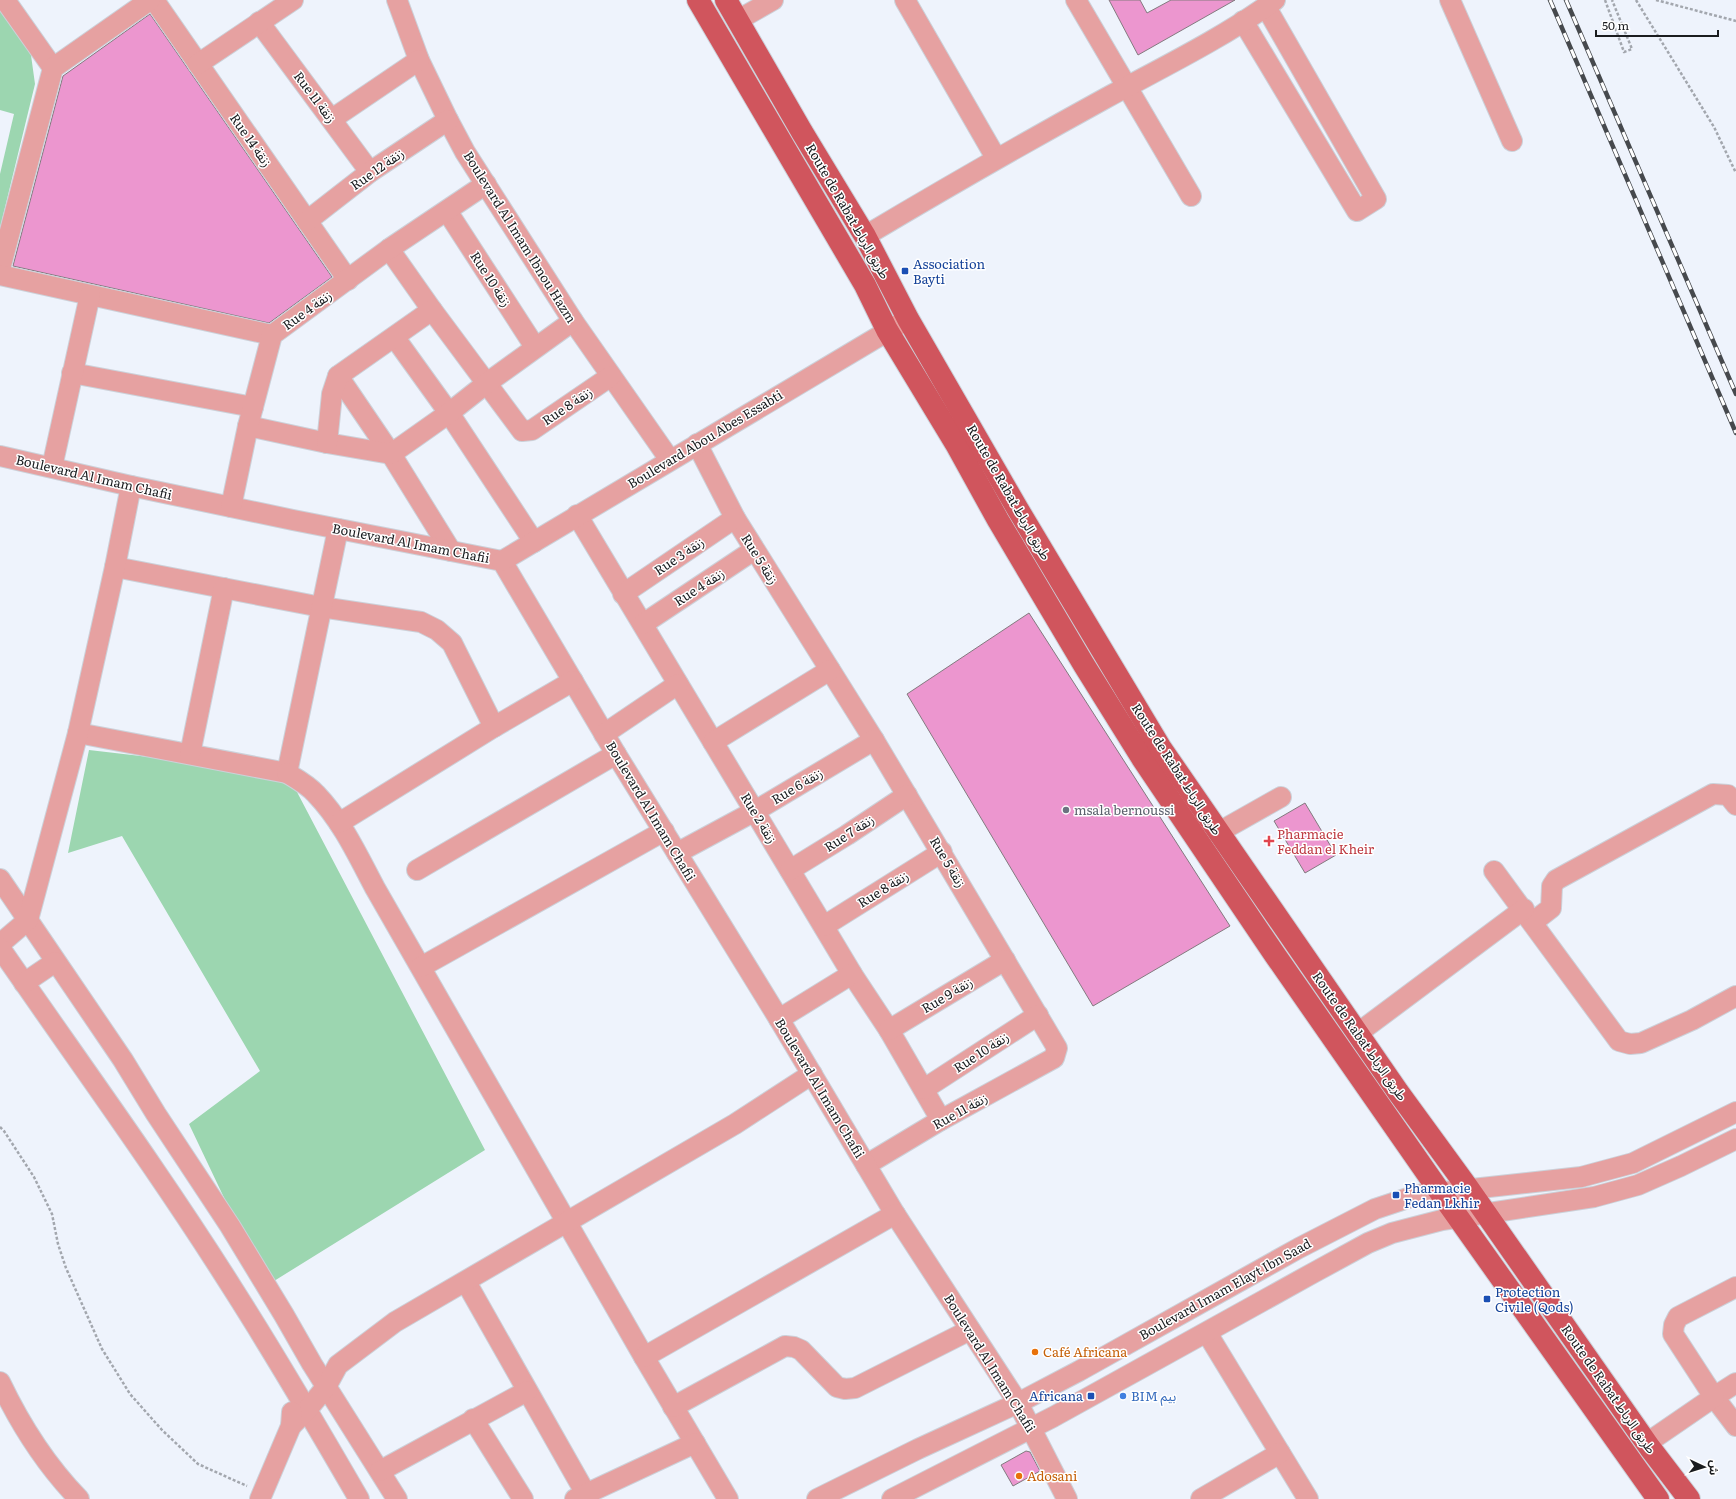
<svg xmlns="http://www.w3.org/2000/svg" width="1736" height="1499" viewBox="0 0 1736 1499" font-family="Literata,'Noto Sans Arabic',serif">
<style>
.green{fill:#9cd6b0}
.building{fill:#ec96cf;stroke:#837a7f}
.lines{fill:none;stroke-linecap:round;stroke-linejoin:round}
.minor-casing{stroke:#ccd1d9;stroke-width:22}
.major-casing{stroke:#ccd1d9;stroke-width:24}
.path{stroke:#a3a7ae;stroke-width:2.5;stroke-dasharray:3 2;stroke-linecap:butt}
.minor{stroke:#e6a1a1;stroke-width:20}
.major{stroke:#d0555d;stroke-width:22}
.rail-casing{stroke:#46494d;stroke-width:4.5}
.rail{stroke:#fff;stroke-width:3;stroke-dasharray:9;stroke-linecap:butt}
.transit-dot{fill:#1a4fb4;stroke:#fff;stroke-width:1.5}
.worship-dot{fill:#6b7280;stroke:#fff;stroke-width:1.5}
.health-dot{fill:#e0444e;stroke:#fff;stroke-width:1.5}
.food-dot{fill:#e8710a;stroke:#fff;stroke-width:1.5}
.shop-dot{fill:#3f7fe0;stroke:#fff;stroke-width:1.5}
.labels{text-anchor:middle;stroke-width:3;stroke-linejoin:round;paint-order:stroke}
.street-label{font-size:13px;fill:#1a1c1f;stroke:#fff}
.transit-label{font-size:13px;fill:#164399;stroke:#fff;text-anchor:start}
.worship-label{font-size:13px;fill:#5b616d;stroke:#fff;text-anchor:start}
.health-label{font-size:13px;fill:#be3a42;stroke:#fff;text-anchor:start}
.food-label{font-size:13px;fill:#c56008;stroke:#fff;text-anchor:start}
.shop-label{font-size:13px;fill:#366cbe;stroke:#fff;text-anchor:start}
</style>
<rect width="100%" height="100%" fill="#eef3fc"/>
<g class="green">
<polygon points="0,9 30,48 35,84 0,228 0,174 14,114 0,110"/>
<polygon points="89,750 287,773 485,1150 266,1286 189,1124 260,1071 122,836 68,853"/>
</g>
<g class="building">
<polygon points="1109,0 1140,0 1147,13 1171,0 1235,0 1138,55"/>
<polygon points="150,14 332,277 269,323 13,266 63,76"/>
<polygon points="1029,613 1230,926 1093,1006 907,694"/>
<polygon points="1305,803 1336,855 1305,873 1274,821"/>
<polygon points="1026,1451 1030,1452 1040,1471 1013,1486 1001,1465"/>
</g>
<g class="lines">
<defs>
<g id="minor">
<polyline points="5,0 53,68"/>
<polyline points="154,0 348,280"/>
<polyline points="397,0 419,60 448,120 465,152 573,321 670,460"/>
<polyline points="905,0 996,158"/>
<polyline points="1076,0 1191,196"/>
<polyline points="1450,0 1512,141"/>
<polyline points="738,20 773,0"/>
<polyline points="1243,21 1357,211 1376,199 1266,7"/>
<polyline points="259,22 370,172"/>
<polyline points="198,64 293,0"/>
<polyline points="332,119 419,60"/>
<polyline points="447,211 535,347"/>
<polyline points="307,221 370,172 448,120"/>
<path d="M 865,236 C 944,189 1024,143 1106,98 C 1163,67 1223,38 1275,0"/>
<polyline points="389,249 432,310 522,431 532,430 611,376"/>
<polyline points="0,269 53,68 150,0"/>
<polyline points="0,275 272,335"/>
<polyline points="395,338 449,413 534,542"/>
<polyline points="72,373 253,407"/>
<polyline points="338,376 391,454 451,551"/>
<polyline points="248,426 327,443 391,454 449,413 487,383 573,321"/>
<polyline points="327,443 332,394 338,376 432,310"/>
<polyline points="697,444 735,518 874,740 1057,1048 1054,1058 941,1120 866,1165"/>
<polyline points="0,456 131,486 293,520 502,561 616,754 779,1019 895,1214 1018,1403 1067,1499"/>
<polyline points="52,467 90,295"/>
<polyline points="231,507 248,426 272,335 389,249 486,184"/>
<polyline points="577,515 852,974 889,1030 941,1120"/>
<polyline points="502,561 908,319"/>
<polyline points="115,567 321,607 421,622 437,630 452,643 494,727"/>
<polyline points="623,594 735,518"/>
<polyline points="643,624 754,550"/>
<polyline points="78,733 287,773 338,529"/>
<polyline points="604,734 678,684"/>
<polyline points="713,742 830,670"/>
<polyline points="190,754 224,588"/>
<path d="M 287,773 C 297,779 308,785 316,794 C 342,821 358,856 375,888 L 644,1357 L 728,1499"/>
<polyline points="339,823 494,727 573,681"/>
<polyline points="1219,832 1281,797"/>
<polyline points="677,853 755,811 874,740"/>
<polyline points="417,870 616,754"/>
<polyline points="790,870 847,835 907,795"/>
<polyline points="1494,871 1619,1041 1630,1044 1641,1043 1692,1020 1736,996"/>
<polyline points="0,879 123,1060 156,1114 230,1226 284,1315 312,1364 397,1499"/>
<polyline points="1533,922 1551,908 1552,886 1556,880 1713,794 1728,795 1736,805"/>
<polyline points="824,926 942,852"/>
<polyline points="0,944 28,920 78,733 115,567 131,486"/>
<path d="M 0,948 C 78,1061 160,1173 233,1289 C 277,1358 318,1428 359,1499"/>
<polyline points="421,967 664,831"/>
<polyline points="24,983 55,962"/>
<polyline points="779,1019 852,974"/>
<polyline points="889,1030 1005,960"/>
<polyline points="1358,1033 1524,909"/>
<polyline points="924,1089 1038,1015"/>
<polyline points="466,1282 586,1494"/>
<polyline points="1207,1333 1308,1499"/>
<polyline points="644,1357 895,1214"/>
<path d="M 0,1382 C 20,1424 46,1465 79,1499"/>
<polyline points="1736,1383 1714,1397 1736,1426"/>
<polyline points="673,1407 785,1346 794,1347 801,1350 837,1387 845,1389 855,1388 970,1330"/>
<polyline points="473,1419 523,1499"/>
<polyline points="291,1426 307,1410 326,1387 338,1365 395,1322 735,1124 812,1074"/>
<polyline points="1647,1443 1714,1397 1673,1334 1674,1325 1678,1317 1736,1287"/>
<polyline points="380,1471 527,1391"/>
<polyline points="260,1499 291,1426 292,1412"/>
<polyline points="575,1499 695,1443"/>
<polyline points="817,1499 918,1449 1018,1403 1079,1371 1299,1248 1375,1209 1417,1195 1581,1177 1633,1163 1736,1112"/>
<polyline points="892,1499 1053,1417 1313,1273 1368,1243 1392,1233 1442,1220 1594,1197 1638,1185 1681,1166 1736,1139"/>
<polyline points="1201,1499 1280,1453"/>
</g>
<g id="major">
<polyline points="698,0 865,285 887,330 956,444 998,520 1084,665 1142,758 1275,955 1440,1192 1658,1499"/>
<polyline points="726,0 802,132 865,236 908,319 1017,508 1160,747 1398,1092 1468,1188 1650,1448 1689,1499"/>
</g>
</defs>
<use href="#minor" class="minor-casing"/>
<use href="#major" class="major-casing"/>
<g class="path">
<polyline points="1605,0 1624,52 1632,49 1612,0"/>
<polyline points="1636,0 1714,127 1736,173"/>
<polyline points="1656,0 1736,21"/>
<polyline points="0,1127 4,1131 34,1177 52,1214 58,1244 66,1268 102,1349 130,1394 162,1430 198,1464 247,1486"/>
</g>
<use href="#minor" class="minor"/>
<use href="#major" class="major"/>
<defs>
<g id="rail">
<polyline points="1550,0 1736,433"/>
<polyline points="1566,0 1736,394"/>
</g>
</defs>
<use href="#rail" class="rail-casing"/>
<use href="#rail" class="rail"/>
</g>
<g class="transit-dot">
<rect x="901" y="267" width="8" height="8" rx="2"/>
<rect x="1392" y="1191" width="8" height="8" rx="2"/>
<rect x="1483" y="1295" width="8" height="8" rx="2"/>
<rect x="1087" y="1392" width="8" height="8" rx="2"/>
</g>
<circle class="worship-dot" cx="1066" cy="810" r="4"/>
<path class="health-dot" d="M1267 835h4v4h4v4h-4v4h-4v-4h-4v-4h4z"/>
<g class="food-dot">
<circle cx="1035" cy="1352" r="4"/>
<circle cx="1019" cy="1476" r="4"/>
</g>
<circle class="shop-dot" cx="1123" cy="1396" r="4"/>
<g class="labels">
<g class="street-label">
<text transform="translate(315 97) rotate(53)" y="5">Rue 11 زنقة</text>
<text transform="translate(251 140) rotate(55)" y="5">Rue 14 زنقة</text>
<text transform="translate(377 169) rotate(-35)" y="5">Rue 12 زنقة</text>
<text transform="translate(848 211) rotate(60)" y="5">Route de Rabat طريق الرباط</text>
<text transform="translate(520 237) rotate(58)" y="5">Boulevard Al Imam Ibnou Hazm</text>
<text transform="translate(491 279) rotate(57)" y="5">Rue 10 زنقة</text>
<text transform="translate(307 310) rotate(-36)" y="5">Rue 4 زنقة</text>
<text transform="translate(567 406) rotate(-34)" y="5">Rue 8 زنقة</text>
<text transform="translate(705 439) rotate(-31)" y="5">Boulevard Abou Abes Essabti</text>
<text transform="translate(94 477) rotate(13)" y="5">Boulevard Al Imam Chafii</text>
<text transform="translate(1009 492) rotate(60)" y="5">Route de Rabat طريق الرباط</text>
<text transform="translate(411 543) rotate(11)" y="5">Boulevard Al Imam Chafii</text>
<text transform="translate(679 556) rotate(-34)" y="5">Rue 3 زنقة</text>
<text transform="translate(760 559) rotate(58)" y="5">Rue 5 زنقة</text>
<text transform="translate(699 587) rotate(-33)" y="5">Rue 4 زنقة</text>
<text transform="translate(1177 769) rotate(57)" y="5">Route de Rabat طريق الرباط</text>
<text transform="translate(797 786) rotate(-31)" y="5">Rue 6 زنقة</text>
<text transform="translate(651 811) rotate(59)" y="5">Boulevard Al Imam Chafii</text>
<text transform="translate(759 818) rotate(59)" y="5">Rue 2 زنقة</text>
<text transform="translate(849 833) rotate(-33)" y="5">Rue 7 زنقة</text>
<text transform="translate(948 862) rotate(59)" y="5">Rue 5 زنقة</text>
<text transform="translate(883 889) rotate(-32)" y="5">Rue 8 زنقة</text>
<text transform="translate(947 995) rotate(-31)" y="5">Rue 9 زنقة</text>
<text transform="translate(1360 1036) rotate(55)" y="5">Route de Rabat طريق الرباط</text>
<text transform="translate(981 1052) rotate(-33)" y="5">Rue 10 زنقة</text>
<text transform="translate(820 1088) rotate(59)" y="5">Boulevard Al Imam Chafii</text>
<text transform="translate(960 1111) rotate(-29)" y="5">Rue 11 زنقة</text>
<text transform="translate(1225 1289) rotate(-29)" y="5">Boulevard Imam Elayt Ibn Saad</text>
<text transform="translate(990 1363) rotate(58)" y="5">Boulevard Al Imam Chafii</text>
<text transform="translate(1609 1389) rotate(55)" y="5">Route de Rabat طريق الرباط</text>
</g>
<g class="transit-label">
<text x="913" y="269">Association<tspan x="913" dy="15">Bayti</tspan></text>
<text x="1404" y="1193">Pharmacie<tspan x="1404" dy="15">Fedan Lkhir</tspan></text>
<text x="1495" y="1297">Protection<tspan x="1495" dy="15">Civile (Qods)</tspan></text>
<text x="1083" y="1401" text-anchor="end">Africana</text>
</g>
<g class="worship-label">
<text x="1074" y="815">msala bernoussi</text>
</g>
<g class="health-label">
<text x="1277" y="839">Pharmacie<tspan x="1277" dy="15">Feddan el Kheir</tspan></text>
</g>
<g class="food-label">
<text x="1043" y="1357">Café Africana</text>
<text x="1027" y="1481">Adosani</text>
</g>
<g class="shop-label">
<text x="1131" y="1401">BIM بيم</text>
</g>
</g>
<g transform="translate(1704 1467) rotate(94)" stroke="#ffffff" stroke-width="3" paint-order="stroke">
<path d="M0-3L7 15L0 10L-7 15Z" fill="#1a1c1f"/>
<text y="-6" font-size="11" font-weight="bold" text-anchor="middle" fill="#1a1c1f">ش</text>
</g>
<path d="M1596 30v6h122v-6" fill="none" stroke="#1a1c1f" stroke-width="2"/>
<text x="1602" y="30" font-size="12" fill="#1a1c1f" stroke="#ffffff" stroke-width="3" paint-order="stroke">50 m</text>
</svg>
